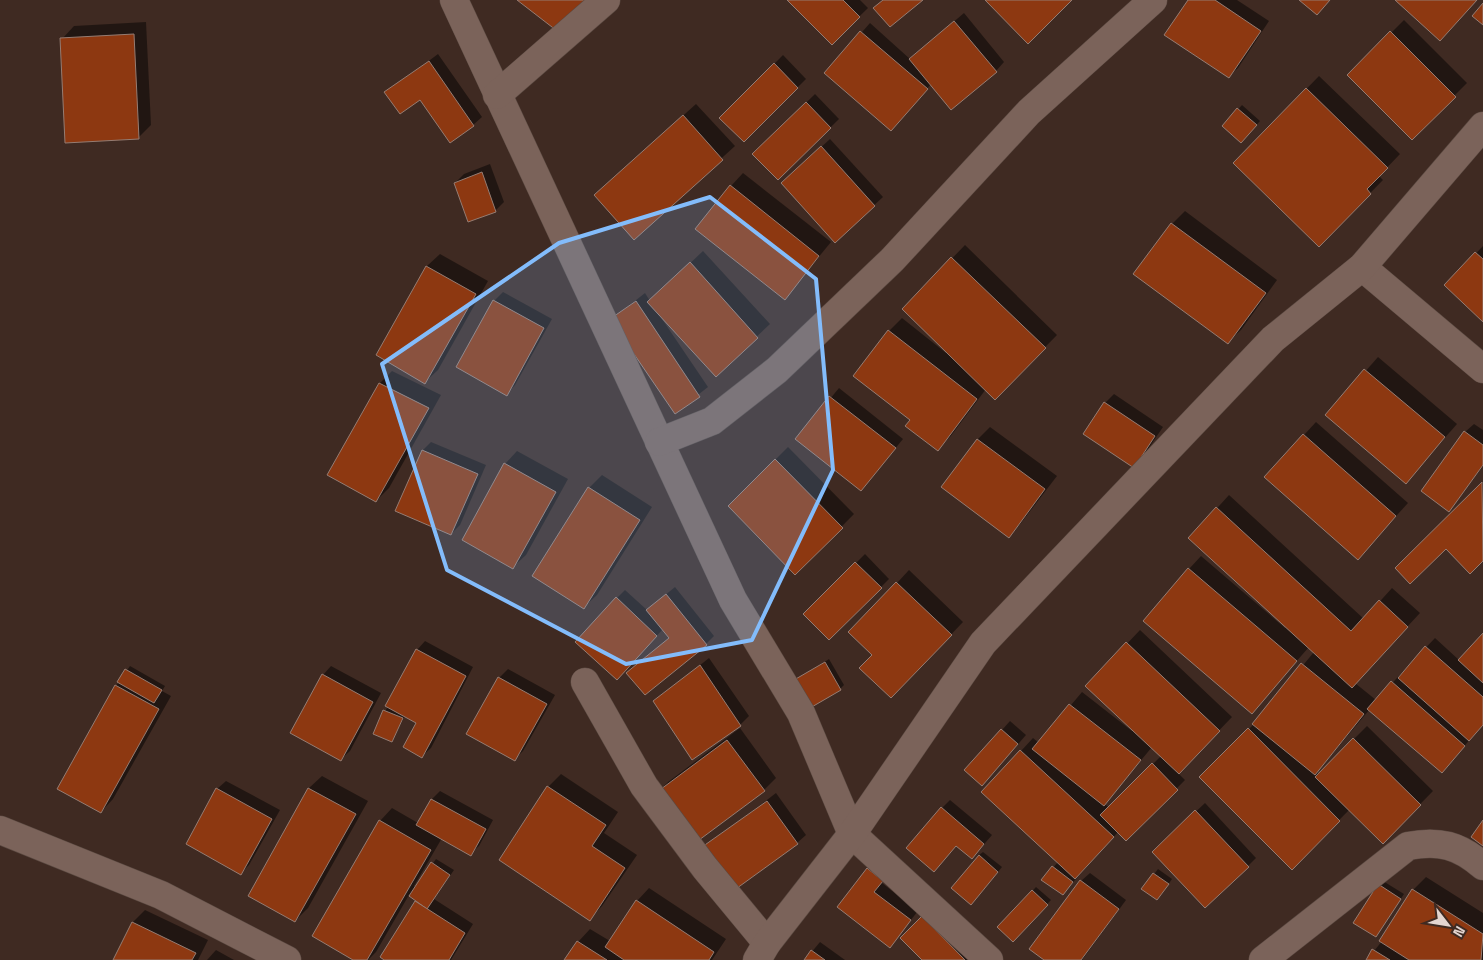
<svg xmlns="http://www.w3.org/2000/svg" width="1483" height="960" viewBox="0 0 1483 960" font-family="'Space Grotesk',sans-serif">
<style>
.shadow{fill:#0007;fill-rule:evenodd}
.building{fill:#8d3811;stroke:#957c72}
.lines{fill:none;stroke-linecap:round;stroke-linejoin:round}
.minor-casing{stroke:#5a4941;stroke-width:29}
.minor{stroke:#7b635a;stroke-width:28}
.marked{fill:#83bcfb;fill-opacity:0.2;stroke:#83bcfb;stroke-width:4;stroke-linejoin:round}
</style>
<rect width="100%" height="100%" fill="#3f2a22"/>
<g class="shadow">
<polygon points="789,0 860,0 868,8 832,43"/>
<polygon points="1190,0 1237,0 1269,21 1238,68 1229,76"/>
<polygon points="964,13 1004,62 996,71 931,84 899,121 826,73 870,23 910,59"/>
<polygon points="1404,20 1467,83 1412,138 1349,75"/>
<polygon points="146,22 151,125 138,138 62,39 74,26"/>
<polygon points="438,54 482,117 473,125 420,98 386,93"/>
<polygon points="783,55 806,79 744,141 721,118"/>
<polygon points="1319,76 1400,154 1379,176 1383,180 1319,245 1235,162"/>
<polygon points="815,94 839,119 778,179 754,154"/>
<polygon points="696,104 735,146 634,238 608,183"/>
<polygon points="1242,105 1260,121 1245,138 1223,126"/>
<polygon points="830,139 883,197 835,241 791,175"/>
<polygon points="490,164 504,202 495,211 455,183 464,174"/>
<polygon points="743,173 831,242 785,298 731,186"/>
<polygon points="1185,211 1277,280 1241,330 1228,342 1135,273 1172,224"/>
<polygon points="965,245 1057,335 995,398 986,389 950,437 937,449 912,420 889,331 902,318 946,353 947,352 903,309"/>
<polygon points="1483,246 1483,320 1446,285"/>
<polygon points="703,251 770,324 716,375 660,316 708,387 675,413 612,319 645,293 650,301"/>
<polygon points="440,254 488,281 438,370 425,382 377,355 427,266"/>
<polygon points="503,292 552,319 515,385 507,394 494,301"/>
<polygon points="1378,357 1457,424 1406,482 1327,415"/>
<polygon points="392,371 441,395 389,488 376,501 380,383"/>
<polygon points="839,388 903,439 861,490 797,439"/>
<polygon points="1114,394 1163,427 1142,458 1134,467 1084,434 1105,403"/>
<polygon points="1316,422 1408,503 1358,558 1304,435"/>
<polygon points="1474,424 1483,430 1483,466 1449,510 1465,432"/>
<polygon points="990,427 1057,476 1021,523 1009,536 978,439"/>
<polygon points="431,442 486,465 460,525 451,534 397,510 423,450"/>
<polygon points="788,447 854,514 795,574 729,506"/>
<polygon points="517,451 568,479 526,555 513,567 505,464"/>
<polygon points="602,475 652,507 597,595 584,607 589,488"/>
<polygon points="1483,483 1483,559 1470,572 1446,548 1397,568"/>
<polygon points="1229,495 1364,619 1392,588 1420,613 1355,683 1376,700 1435,638 1459,660 1483,635 1483,724 1450,763 1370,709 1317,772 1319,774 1367,726 1433,791 1383,842 1350,809 1292,868 1201,777 1255,723 1314,652 1309,647 1252,712 1189,569 1201,556 1285,628 1286,626 1190,538"/>
<polygon points="865,554 889,579 829,639 805,614"/>
<polygon points="909,570 963,622 904,684 873,655 897,583"/>
<polygon points="675,587 714,636 706,644 628,673 670,637 663,629 625,670 617,598 625,590 647,610"/>
<path d="M 1140,630 L 1232,717 L 1178,773 L 1185,780 L 1126,840 L 1118,832 L 1066,890 L 1043,879 L 1058,862 L 1021,751 L 1033,738 L 1039,743 L 1082,692 L 1132,731 L 1133,730 L 1087,686 ZM 1152,747 L 1161,756 L 1109,808 L 1105,804 Z"/>
<polygon points="425,641 473,667 431,748 422,756 417,722 405,716 392,741 374,733 417,650"/>
<polygon points="709,658 749,716 740,725 655,701"/>
<polygon points="829,659 844,685 840,689 796,681"/>
<polygon points="130,666 165,686 162,691 171,696 113,799 101,812 58,788 116,686"/>
<polygon points="331,666 381,693 350,751 341,759 323,675"/>
<polygon points="508,669 555,695 523,751 515,759 499,678"/>
<polygon points="1010,721 1026,735 990,776 1002,730"/>
<polygon points="740,728 776,778 764,790 655,795 668,782"/>
<polygon points="561,774 618,812 604,833 637,855 602,906 590,919 500,860 548,787"/>
<polygon points="322,776 368,801 308,908 295,921 249,896 309,788"/>
<polygon points="226,781 280,810 249,865 241,873 217,789"/>
<polygon points="440,791 493,820 479,846 470,854 442,838 414,886 416,887 436,859 454,870 434,899 473,924 451,960 387,960 381,957 417,901 409,895 376,952 368,960 356,960 380,821 392,808 418,823 432,799"/>
<polygon points="776,793 806,835 797,843 704,848"/>
<polygon points="950,800 992,835 980,849 942,808"/>
<polygon points="1205,803 1256,858 1248,866 1153,852"/>
<polygon points="983,852 1002,867 975,900 979,855"/>
<polygon points="877,860 891,871 882,883 918,911 890,946 838,906"/>
<polygon points="1158,869 1172,879 1161,895 1143,889"/>
<polygon points="1090,873 1126,900 1082,960 1047,960 1081,881"/>
<polygon points="1426,877 1483,913 1483,960 1367,960 1382,941 1413,890"/>
<polygon points="1383,881 1404,894 1376,936 1379,885"/>
<polygon points="1036,887 1051,900 1013,940 999,927"/>
<polygon points="649,888 726,939 712,960 566,960 578,942 590,929 610,941 637,901"/>
<polygon points="932,909 982,960 924,960"/>
<polygon points="145,910 208,940 198,960 115,960 133,922"/>
<polygon points="820,942 845,960 805,960"/>
<polygon points="216,950 234,960 207,960"/>
</g>
<g class="building">
<polygon points="517,0 586,0 561,34"/>
<polygon points="787,0 843,0 860,17 832,45"/>
<polygon points="883,0 923,0 890,27 873,8"/>
<polygon points="985,0 1072,0 1028,44"/>
<polygon points="1188,0 1215,0 1261,31 1229,78 1164,35"/>
<polygon points="1299,0 1330,0 1317,15"/>
<polygon points="1395,0 1477,0 1440,41"/>
<polygon points="1483,3 1483,25 1472,16"/>
<polygon points="954,21 997,72 951,110 909,59"/>
<polygon points="860,31 928,89 891,131 824,73"/>
<polygon points="1390,31 1456,97 1412,140 1347,75"/>
<polygon points="134,34 139,139 65,143 60,38"/>
<polygon points="429,61 474,126 450,143 420,100 400,114 384,92"/>
<polygon points="774,63 798,88 744,142 719,118"/>
<polygon points="1306,88 1388,168 1367,189 1371,194 1319,247 1233,163"/>
<polygon points="806,102 831,128 778,180 752,154"/>
<polygon points="1237,108 1257,125 1241,143 1222,126"/>
<polygon points="683,115 723,160 634,240 594,195"/>
<polygon points="821,146 875,206 835,243 781,183"/>
<polygon points="482,172 496,212 468,222 454,183"/>
<polygon points="730,185 819,256 785,300 695,229"/>
<polygon points="1171,223 1266,293 1228,344 1133,274"/>
<polygon points="1475,252 1483,259 1483,322 1444,285"/>
<polygon points="951,257 1046,348 995,400 902,309"/>
<polygon points="690,262 758,338 716,377 647,302"/>
<polygon points="426,266 476,294 425,384 376,355"/>
<polygon points="493,300 544,328 507,396 456,367"/>
<polygon points="636,301 700,397 675,414 610,319"/>
<polygon points="888,330 977,399 938,451 905,426 910,420 853,376"/>
<polygon points="1364,369 1445,437 1406,484 1325,415"/>
<polygon points="379,383 429,408 376,502 327,475"/>
<polygon points="829,396 896,448 861,491 795,439"/>
<polygon points="1104,402 1155,436 1134,468 1083,434"/>
<polygon points="1464,431 1483,445 1483,465 1449,512 1421,491"/>
<polygon points="1303,434 1396,516 1358,560 1264,477"/>
<polygon points="977,439 1045,489 1009,538 941,487"/>
<polygon points="422,450 478,474 451,535 395,511"/>
<polygon points="775,459 843,528 795,575 728,506"/>
<polygon points="504,463 556,492 513,569 462,540"/>
<polygon points="1482,482 1483,561 1470,574 1446,549 1410,584 1395,568"/>
<polygon points="588,487 640,520 584,609 532,576"/>
<polygon points="1216,507 1351,631 1379,600 1408,627 1352,688 1188,538"/>
<polygon points="855,562 882,588 829,640 803,614"/>
<polygon points="1188,568 1297,661 1252,714 1143,621"/>
<polygon points="896,582 952,635 891,698 859,668 872,655 848,632"/>
<polygon points="666,594 707,645 645,695 626,673 669,638 646,610"/>
<polygon points="616,597 657,636 617,680 575,642"/>
<polygon points="1483,633 1483,683 1458,660"/>
<polygon points="1126,642 1220,731 1179,774 1085,686"/>
<polygon points="1425,646 1483,697 1483,725 1469,741 1398,678"/>
<polygon points="416,649 466,676 422,758 403,747 416,723 385,706"/>
<polygon points="825,662 841,690 810,708 794,680"/>
<polygon points="1301,663 1364,714 1315,775 1252,724"/>
<polygon points="700,665 741,726 692,760 653,701"/>
<polygon points="125,669 162,690 154,703 117,682"/>
<polygon points="322,674 373,702 341,761 290,733"/>
<polygon points="498,677 547,704 515,761 466,734"/>
<polygon points="1391,681 1465,746 1442,773 1367,709"/>
<polygon points="115,685 159,709 101,813 57,789"/>
<polygon points="1069,704 1141,760 1104,806 1032,749"/>
<polygon points="383,710 403,718 392,742 373,734"/>
<polygon points="1248,728 1340,821 1292,870 1199,777"/>
<polygon points="1001,729 1018,744 982,786 964,770"/>
<polygon points="1353,738 1421,805 1383,844 1315,777"/>
<polygon points="727,740 765,791 691,846 653,795"/>
<polygon points="1020,750 1114,837 1075,879 981,792"/>
<polygon points="1152,763 1178,790 1126,841 1100,815"/>
<polygon points="547,786 606,825 592,846 625,868 590,921 499,860"/>
<polygon points="216,788 272,819 241,875 186,844"/>
<polygon points="308,788 356,814 295,922 248,896"/>
<polygon points="431,799 486,829 471,856 416,825"/>
<polygon points="767,801 798,844 733,891 702,847"/>
<polygon points="941,807 984,844 972,859 956,846 934,872 906,848"/>
<polygon points="1195,810 1249,867 1205,908 1152,852"/>
<polygon points="379,820 431,850 367,960 353,960 312,936"/>
<polygon points="1483,820 1483,846 1471,837"/>
<polygon points="979,855 998,872 971,905 951,888"/>
<polygon points="431,862 450,875 427,909 409,896"/>
<polygon points="1052,866 1073,882 1063,895 1041,880"/>
<polygon points="867,868 883,881 874,892 911,920 890,948 837,907"/>
<polygon points="1153,873 1169,884 1157,900 1141,889"/>
<polygon points="1080,880 1119,909 1081,960 1044,960 1029,949"/>
<polygon points="1378,884 1401,899 1376,937 1353,923"/>
<polygon points="1412,889 1483,934 1481,960 1409,960 1379,941"/>
<polygon points="1032,890 1048,905 1013,942 997,927"/>
<polygon points="636,900 714,952 709,960 624,960 605,947"/>
<polygon points="415,901 465,933 449,960 384,960 380,957"/>
<polygon points="922,916 965,960 922,960 900,938"/>
<polygon points="132,922 196,953 192,960 113,960"/>
<polygon points="577,941 607,960 564,960"/>
<polygon points="1372,949 1390,960 1366,960"/>
<polygon points="811,950 825,960 804,960"/>
</g>
<g class="lines">
<defs>
<g id="minor">
<polyline points="454,0 733,600 801,713 852,834 989,960"/>
<polyline points="497,95 606,0"/>
<polyline points="1362,267 1483,369"/>
<polyline points="659,442 712,421 777,370 892,260 1029,112 1153,0"/>
<polyline points="585,682 644,786 705,868 767,943"/>
<polyline points="0,830 161,895 287,960"/>
<polyline points="757,960 767,943 852,834 983,643 1273,339 1362,267 1483,126"/>
<path d="M 1263,960 L 1408,846 C 1439,840 1459,845 1483,866"/>
</g>
</defs>
<use href="#minor" class="minor-casing"/>
<use href="#minor" class="minor"/>
</g>
<path class="marked" d="M 710,197 L 816,279 L 833,470 L 752,640 L 626,664 L 447,570 L 382,364 L 559,243 Z"/>
<g transform="translate(1448 925) rotate(121)" stroke="#3f2a22" stroke-width="4" paint-order="stroke">
<path d="M0-4L9 19L0 12L-9 19Z" fill="#e3d5d0"/>
<text y="-8" font-size="14" font-weight="bold" text-anchor="middle" fill="#e3d5d0">N</text>
</g>
</svg>
